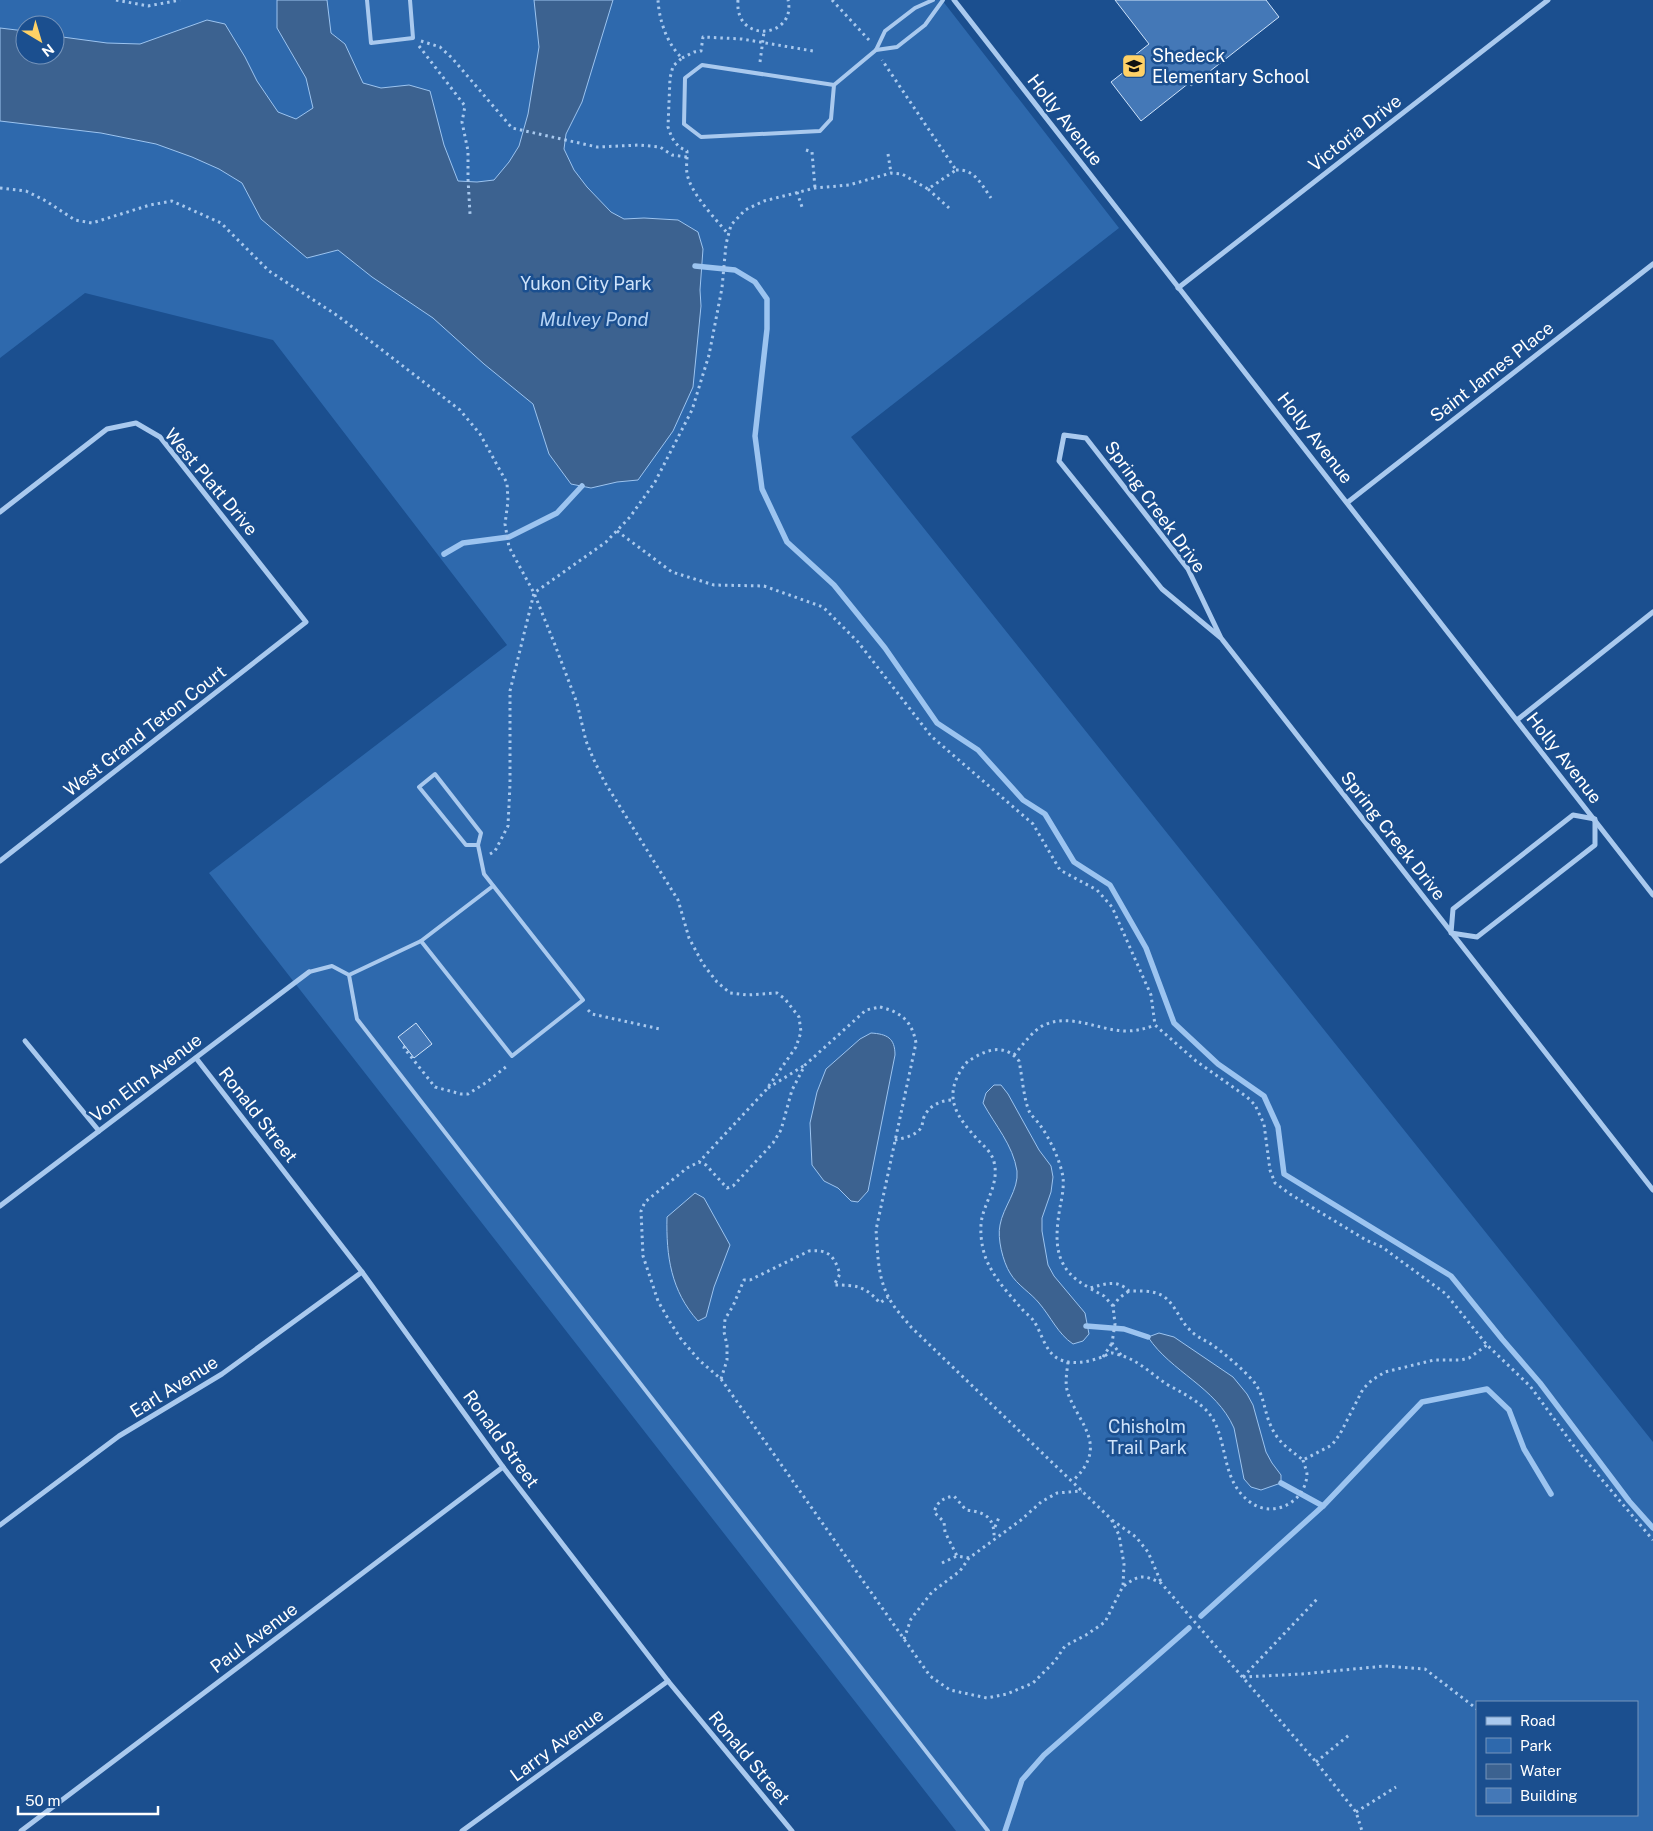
<svg xmlns="http://www.w3.org/2000/svg" width="1653" height="1831" viewBox="0 0 1653 1831" font-family="'Public Sans',sans-serif">
<style>
.green{fill:#2e69ad;fill-rule:evenodd}
.water{fill:#3c6290;stroke:#9cc4f0}
.lines{fill:none;stroke-linecap:round;stroke-linejoin:round}
.stream{stroke:#9cc4f0;stroke-width:5.5}
.building{fill:#4478b7;stroke:#cfe3fa}
.path{stroke:#a9c9ee;stroke-width:3;stroke-dasharray:2.5 4;stroke-linecap:butt}
.service{stroke:#a9c9ee;stroke-width:4}
.minor{stroke:#a9c9ee;stroke-width:5}
.labels{text-anchor:middle;stroke-width:5;stroke-linejoin:round;paint-order:stroke}
.poi-label{font-size:18px;fill:#fff;stroke:#1b4f8f;text-anchor:start}
.street-label{font-size:18px;fill:#fff;stroke:#1b4f8f}
.park-label{font-size:18px;fill:#cfe3fa;stroke:#1b4f8f}
.water-label{font-size:19px;font-style:italic;fill:#b5d3f5;stroke:#1b4f8f}
</style>
<rect width="100%" height="100%" fill="#1b4f8f"/>
<path class="green" d="M 0,0 L 942,0 L 1119,228 L 851,437 L 1653,1442 L 1653,1831 L 956,1831 L 209,873 L 507,645 L 273,340 L 85,293 L 0,358 ZM 25,25 L 55,25 L 55,55 L 25,55 ZM 1477,1702 L 1637,1702 L 1637,1815 L 1477,1815 Z"/>
<g class="water">
<polygon points="277,0 327,0 331,33 345,44 363,83 381,88 409,85 430,91 444,145 458,181 477,182 494,180 509,162 519,146 528,114 539,47 534,0 613,0 582,102 566,134 564,149 574,170 587,187 611,212 624,219 644,218 678,220 698,232 703,249 700,290 701,306 693,387 673,431 638,480 617,482 591,488 571,484 549,454 533,404 484,364 433,318 372,277 338,250 307,258 261,219 242,183 219,169 192,157 156,144 101,133 0,121 0,28 25,31 25,55 55,55 55,36 107,43 140,44 207,20 225,24 245,57 257,81 278,112 296,119 313,108 306,78 277,28"/>
<path d="M 871,1033 C 887,1034 895,1038 895,1055 L 868,1191 L 858,1202 L 851,1201 L 838,1188 L 824,1181 L 812,1165 L 810,1123 L 817,1092 L 826,1069 L 860,1039 Z"/>
<path d="M 994,1085 L 1001,1085 L 1008,1094 L 1039,1150 L 1051,1166 L 1053,1177 L 1051,1192 L 1042,1218 L 1042,1231 L 1048,1265 L 1054,1276 L 1085,1313 L 1089,1334 L 1083,1341 L 1073,1344 C 1058,1334 1051,1317 1039,1303 C 1031,1293 1017,1285 1010,1273 C 1003,1262 997,1238 1000,1225 C 1003,1207 1019,1190 1017,1171 C 1013,1145 995,1125 983,1103 L 986,1093 Z"/>
<path d="M 695,1193 L 704,1198 L 730,1245 L 714,1287 L 706,1317 L 698,1321 C 671,1291 666,1256 667,1217 Z"/>
<path d="M 1159,1333 L 1174,1337 L 1233,1377 L 1247,1394 L 1253,1405 L 1266,1452 L 1272,1463 L 1281,1475 L 1281,1483 L 1261,1490 L 1251,1487 L 1244,1479 L 1234,1428 C 1216,1387 1171,1372 1148,1337 Z"/>
</g>
<g class="lines">
<g class="stream">
<polyline points="695,266 735,270 755,282 767,299 767,329 755,436 762,489 787,542 834,585 885,648 937,723 978,750 1023,800 1045,814 1074,862 1110,885 1146,948 1174,1023 1218,1064 1264,1096 1278,1127 1284,1174 1451,1276 1502,1339 1540,1383 1629,1501 1653,1528"/>
<polyline points="444,554 463,543 509,537 557,513 582,486"/>
<polyline points="1086,1326 1124,1329 1148,1337"/>
<polyline points="1281,1483 1323,1506"/>
<polyline points="1201,1616 1323,1506 1422,1402 1487,1389 1509,1410 1524,1449 1551,1494"/>
<polyline points="1005,1831 1022,1780 1044,1755 1189,1628"/>
</g>
</g>
<g class="building">
<polygon points="1115,0 1266,0 1279,17 1191,86 1189,83 1141,121 1111,82 1134,64 1130,59 1149,44"/>
<polygon points="416,1023 432,1044 414,1058 398,1037"/>
</g>
<g class="lines">
<g class="path">
<polyline points="116,0 148,6 180,0"/>
<path d="M 738,0 C 734,45 797,38 788,0"/>
<polyline points="832,0 869,40"/>
<path d="M 421,41 L 440,47 L 452,58 L 512,128 L 597,147 L 640,145 L 660,147 L 672,155 L 687,157 L 687,151 L 679,147 L 672,138 L 668,127 L 670,78 L 673,66 L 682,58 C 667,44 659,20 658,0"/>
<polyline points="419,46 465,106 462,122 468,151 468,179 470,214"/>
<polyline points="682,58 694,52 701,51 703,37 742,39 813,51"/>
<polyline points="760,62 764,32"/>
<polyline points="806,150 812,152 815,188"/>
<polyline points="888,154 891,173"/>
<path d="M 687,157 C 687,162 686,168 687,173 C 690,193 715,218 728,234"/>
<path d="M 956,170 C 975,169 981,184 991,198"/>
<polyline points="0,188 26,191 46,201 75,220 92,223 150,205 172,201 221,223 269,271 338,316 460,410 480,434 507,483 508,501 505,524 509,547 534,593 555,645 577,703 586,741 593,758 604,781 678,900 689,938 703,964 717,982 730,993 747,995 777,993 785,999 799,1017 801,1032 796,1047 766,1090 699,1162"/>
<polyline points="928,189 949,208"/>
<polyline points="797,192 803,210"/>
<polyline points="617,531 672,572 714,585 764,586 823,607 858,642 931,736 1033,824 1060,870 1097,890 1112,907 1151,995 1155,1025 1196,1061 1247,1097 1255,1105 1264,1124 1270,1170 1275,1183 1290,1194 1366,1240 1382,1247 1446,1294 1487,1345 1530,1386 1576,1449 1653,1540"/>
<polyline points="490,854 495,851 508,826 510,784 510,691 534,593 606,542 630,517 655,482 692,410 709,355 722,288 726,244 731,225 745,210 764,201 815,188 849,185 891,173 902,174 928,189 956,170 882,60"/>
<path d="M 880,1007 C 901,1012 912,1021 916,1043 L 876,1230 C 878,1252 877,1275 888,1296 C 893,1307 903,1317 911,1327 L 1111,1519 L 1119,1535 L 1124,1564 L 1123,1586 L 1105,1622 L 1086,1635 L 1065,1646 L 1055,1661 L 1033,1683 L 1007,1694 L 987,1698 L 950,1690 L 930,1676 L 721,1379 L 699,1360 L 681,1339 L 670,1322 L 658,1301 L 643,1256 L 641,1211 L 645,1202 L 687,1168 L 699,1162 L 706,1165 L 727,1188 L 733,1186 L 773,1143 L 781,1130 L 792,1090 L 805,1065 L 866,1010 Z"/>
<polyline points="588,1010 592,1014 660,1029"/>
<polyline points="405,1046 404,1048 435,1087 461,1094 468,1094 487,1082 507,1066"/>
<path d="M 1014,1055 C 1022,1046 1032,1031 1044,1025 C 1072,1013 1097,1030 1125,1031 C 1136,1031 1145,1029 1155,1025"/>
<polyline points="768,1088 805,1065"/>
<path d="M 895,1140 C 904,1138 915,1136 921,1128 C 923,1125 922,1121 924,1117 C 929,1105 942,1100 953,1100"/>
<polyline points="1091,1289 1104,1296 1113,1306"/>
<polyline points="1121,1355 1112,1343 1115,1324 1113,1306 1119,1298 1129,1291"/>
<polyline points="1103,1357 1112,1343"/>
<path d="M 1068,1362 C 1067,1371 1065,1381 1067,1390 C 1074,1416 1102,1438 1085,1466 C 1082,1472 1077,1476 1073,1481"/>
<path d="M 721,1379 L 727,1360 L 727,1345 L 724,1332 L 725,1319 L 733,1306 L 744,1280 L 750,1280 L 809,1251 C 829,1249 834,1256 840,1274 L 834,1285 C 857,1285 865,1286 880,1303 L 888,1297"/>
<path d="M 1303,1460 C 1304,1465 1307,1470 1307,1475 C 1305,1503 1272,1519 1250,1502 C 1217,1478 1231,1433 1204,1408 C 1193,1398 1181,1392 1168,1385 C 1151,1374 1140,1361 1120,1355 C 1119,1355 1113,1353 1112,1353 C 1109,1353 1105,1356 1102,1357 C 1088,1362 1074,1365 1061,1360 C 1045,1354 1042,1332 1033,1320 C 1030,1316 1025,1313 1022,1309 C 1008,1293 992,1276 985,1256 C 981,1244 979,1226 983,1214 C 988,1197 999,1181 994,1162 C 992,1153 985,1147 979,1141 C 957,1117 942,1098 963,1067 C 966,1062 970,1060 975,1057 C 991,1048 1006,1045 1019,1061 C 1022,1075 1024,1102 1030,1113 C 1033,1117 1037,1121 1040,1125 C 1050,1139 1060,1160 1063,1177 C 1064,1187 1062,1198 1060,1207 C 1054,1243 1054,1270 1090,1288 C 1105,1284 1117,1279 1129,1291 C 1140,1291 1153,1290 1163,1296 C 1175,1304 1179,1319 1189,1329 C 1195,1336 1203,1339 1211,1344 C 1223,1352 1245,1371 1254,1382 C 1264,1395 1264,1410 1270,1424 C 1278,1443 1288,1448 1303,1460 L 1332,1445 L 1340,1434 L 1363,1389 L 1372,1380 L 1385,1372 L 1434,1360 L 1461,1360 L 1469,1358 L 1487,1345"/>
<polyline points="1112,1520 1136,1537 1148,1552 1161,1582"/>
<polyline points="995,1527 1000,1515"/>
<path d="M 969,1558 L 957,1556 L 945,1532 L 944,1522 L 934,1512 C 938,1501 943,1498 954,1496 L 966,1510 C 986,1512 995,1518 994,1539"/>
<polyline points="942,1563 957,1556"/>
<path d="M 1124,1586 C 1139,1574 1144,1575 1161,1583 L 1316,1762 L 1356,1812 L 1362,1831"/>
<polyline points="904,1639 911,1619 932,1592 960,1571 969,1558 1021,1520 1041,1502 1057,1493 1082,1491"/>
<polyline points="1243,1677 1302,1674 1385,1666 1425,1669 1477,1709"/>
<polyline points="1243,1677 1319,1597"/>
<polyline points="1316,1762 1349,1735"/>
<polyline points="1356,1812 1396,1787"/>
</g>
<g class="service">
<polyline points="367,0 371,43 413,38 410,0"/>
<polyline points="876,50 897,47 925,25 943,0"/>
<polyline points="834,85 702,65 685,78 684,124 701,137 820,131 831,119 834,85 876,50 885,31 915,8 933,0"/>
<polyline points="421,941 512,1056 583,1000 484,874 478,845 481,833 435,774 419,787 466,845 478,845"/>
<polyline points="309,972 332,966 349,975 357,1019 988,1831"/>
<polyline points="349,975 421,941 493,886"/>
</g>
<g class="minor">
<polyline points="954,0 1653,895"/>
<polyline points="1178,288 1548,0"/>
<polyline points="1348,502 1653,264"/>
<polyline points="0,512 107,429 136,423 160,437 306,622 0,861"/>
<polyline points="1221,638 1188,569 1086,438 1064,435 1059,461 1162,589 1221,638 1653,1190"/>
<polyline points="1517,720 1653,612"/>
<polygon points="1573,815 1595,819 1595,845 1477,937 1451,933 1453,909"/>
<polyline points="25,1041 99,1131"/>
<polyline points="196,1058 362,1272 503,1467 668,1681 792,1831"/>
<polyline points="0,1206 309,972"/>
<polyline points="0,1525 119,1436 222,1374 362,1272"/>
<polyline points="21,1831 503,1467"/>
<polyline points="462,1831 668,1681"/>
</g>
</g>
<defs>
<symbol id="school-square" viewBox="-11 -11 22 22"><rect x="-9" y="-9" width="18" height="18" rx="4" fill="#ffd166" stroke="#1b4f8f"/><path d="M0-5L7-2L0 1L-7-2ZM-4 1L0 2.5L4 1V4Q0 6-4 4Z" fill="#111"/></symbol>
</defs>
<g fill-rule="evenodd">
<use href="#school-square" x="1120" y="52" width="28" height="28"/>
</g>
<g class="labels">
<g class="poi-label">
<text x="1152" y="62">Shedeck<tspan x="1152" dy="21">Elementary School</tspan></text>
</g>
<g class="street-label">
<text transform="translate(1065 120) rotate(52)" y="6">Holly Avenue</text>
<text transform="translate(1355 133) rotate(-38)" y="6">Victoria Drive</text>
<text transform="translate(1492 372) rotate(-38)" y="6">Saint James Place</text>
<text transform="translate(1315 438) rotate(52)" y="6">Holly Avenue</text>
<text transform="translate(211 482) rotate(50)" y="6">West Platt Drive</text>
<text transform="translate(1155 507) rotate(54)" y="6">Spring Creek Drive</text>
<text transform="translate(145 731) rotate(-38)" y="6">West Grand Teton Court</text>
<text transform="translate(1564 758) rotate(52)" y="6">Holly Avenue</text>
<text transform="translate(1393 836) rotate(52)" y="6">Spring Creek Drive</text>
<text transform="translate(146 1078) rotate(-37)" y="6">Von Elm Avenue</text>
<text transform="translate(258 1115) rotate(52)" y="6">Ronald Street</text>
<text transform="translate(174 1387) rotate(-32)" y="6">Earl Avenue</text>
<text transform="translate(501 1439) rotate(54)" y="6">Ronald Street</text>
<text transform="translate(254 1638) rotate(-37)" y="6">Paul Avenue</text>
<text transform="translate(557 1745) rotate(-36)" y="6">Larry Avenue</text>
<text transform="translate(749 1758) rotate(50)" y="6">Ronald Street</text>
</g>
<g class="park-label">
<text x="586" y="290">Yukon City Park</text>
<text x="1147" y="1433">Chisholm<tspan x="1147" dy="21">Trail Park</tspan></text>
</g>
<g class="water-label">
<text x="594" y="326">Mulvey Pond</text>
</g>
</g>
<rect x="1476" y="1701" width="162" height="115" fill="#1b4f8f" stroke="#7695bc"/>
<rect x="1486" y="1717" width="25" height="8" fill="#a9c9ee" stroke="#7695bc"/>
<text x="1520" y="1726" font-size="15" fill="#ffffff">Road</text>
<rect x="1486" y="1738" width="25" height="15" fill="#2e69ad" stroke="#7695bc"/>
<text x="1520" y="1751" font-size="15" fill="#ffffff">Park</text>
<rect x="1486" y="1764" width="25" height="15" fill="#3c6290" stroke="#7695bc"/>
<text x="1520" y="1776" font-size="15" fill="#ffffff">Water</text>
<rect x="1486" y="1788" width="25" height="15" fill="#4478b7" stroke="#7695bc"/>
<text x="1520" y="1801" font-size="15" fill="#ffffff">Building</text>
<g transform="translate(40 40) rotate(142)"><circle r="24" fill="#1b4f8f" stroke="#7695bc"/>
<path d="M0-4L9 19L0 12L-9 19Z" fill="#ffd166"/>
<text y="-8" font-size="14" font-weight="bold" text-anchor="middle" fill="#ffffff">N</text>
</g>
<path d="M18 1806v8h140v-8" fill="none" stroke="#ffffff" stroke-width="2.5"/>
<text x="25" y="1806" font-size="15" fill="#ffffff" stroke="#1b4f8f" stroke-width="4" paint-order="stroke">50 m</text>
</svg>
